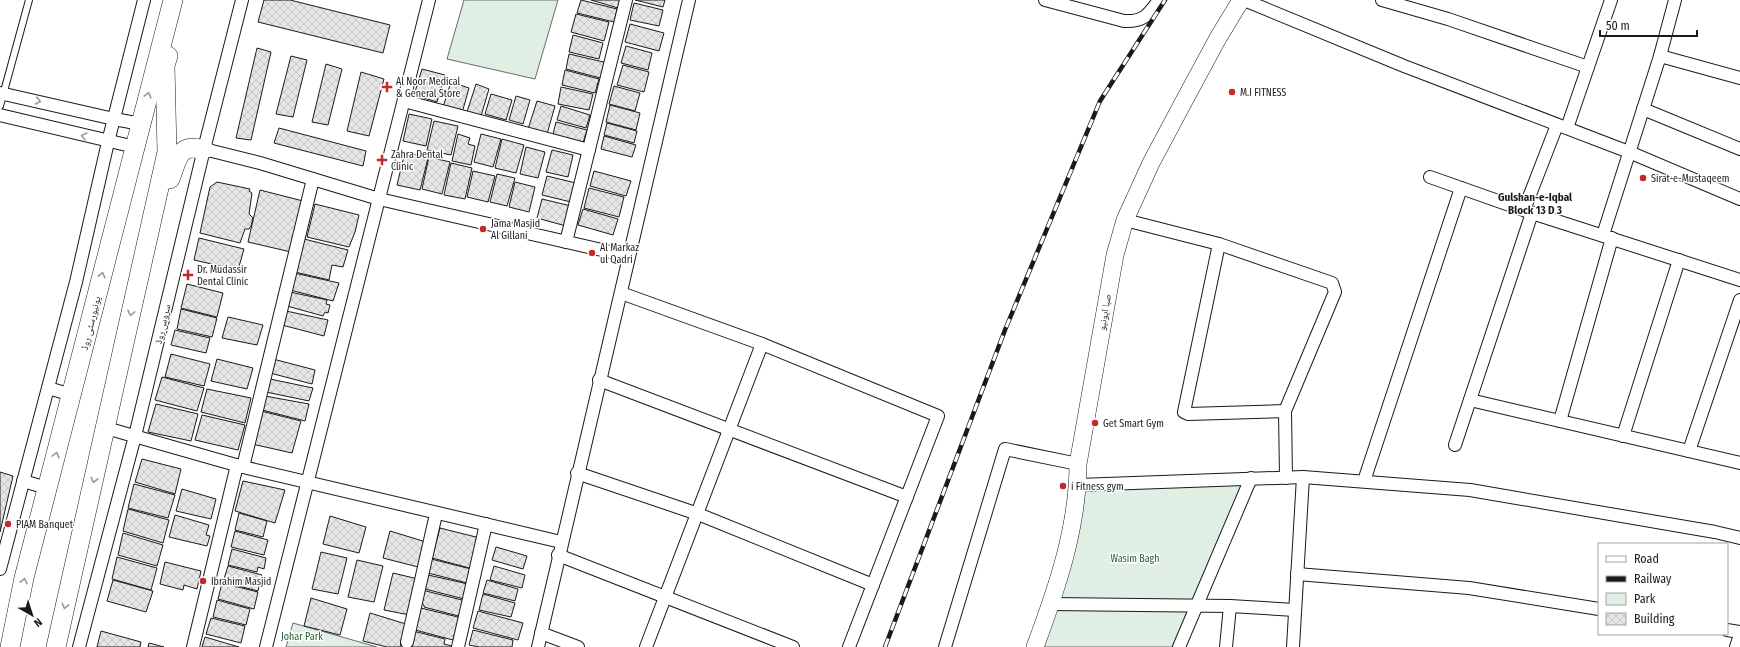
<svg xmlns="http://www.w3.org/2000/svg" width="1740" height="647" viewBox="0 0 1740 647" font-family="'Fira Sans Condensed','Noto Naskh Arabic',sans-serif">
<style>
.green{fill:#e0efe3;stroke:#6a6a6a}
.building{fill:url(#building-cross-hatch);stroke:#1a1a1a}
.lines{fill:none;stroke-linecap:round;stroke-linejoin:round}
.service-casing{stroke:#1a1a1a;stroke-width:8}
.minor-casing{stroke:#1a1a1a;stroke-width:14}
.secondary-casing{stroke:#1a1a1a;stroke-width:18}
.primary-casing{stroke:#1a1a1a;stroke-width:20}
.service{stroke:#fff;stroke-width:6}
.minor{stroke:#fff;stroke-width:12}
.secondary{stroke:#fff;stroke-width:17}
.primary{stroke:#fff;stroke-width:19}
.rail-casing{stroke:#1a1a1a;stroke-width:4.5}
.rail{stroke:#fff;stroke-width:3;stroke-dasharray:9;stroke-linecap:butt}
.oneway{stroke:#989898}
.poi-dot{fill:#c62828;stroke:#fff;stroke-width:1.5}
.labels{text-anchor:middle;stroke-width:3;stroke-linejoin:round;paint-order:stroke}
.poi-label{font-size:10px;fill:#1a1a1a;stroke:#fff;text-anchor:start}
.street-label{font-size:10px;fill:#1a1a1a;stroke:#fff}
.park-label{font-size:10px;fill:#2b5a34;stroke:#fff}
.neighbourhood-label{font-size:11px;font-weight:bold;fill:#1a1a1a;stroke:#fff}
</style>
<defs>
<pattern id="building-cross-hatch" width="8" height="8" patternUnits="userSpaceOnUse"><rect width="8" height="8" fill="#e6e6e6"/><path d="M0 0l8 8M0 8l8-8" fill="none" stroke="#c5c5c5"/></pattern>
</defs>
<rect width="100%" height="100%" fill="#fff"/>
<g class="green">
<polygon points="464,0 558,0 535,79 447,59"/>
<polygon points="1251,478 1177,647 1035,647 1077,490"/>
<polygon points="293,623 377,647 286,647"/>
</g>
<g class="building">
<polygon points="264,0 290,0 390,25 383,53 258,22"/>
<polygon points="581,0 617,9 614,22 577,13"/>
<polygon points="591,0 620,0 618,8"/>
<polygon points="635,0 665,0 663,7"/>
<polygon points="634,3 663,10 659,26 630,20"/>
<polygon points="576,14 609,22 604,41 571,32"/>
<polygon points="630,24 664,33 659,51 625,42"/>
<polygon points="573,35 603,43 599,59 569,52"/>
<polygon points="626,46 652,53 648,70 621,63"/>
<polygon points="257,48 271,52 251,140 236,138"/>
<polygon points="569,54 608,63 604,79 566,69"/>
<polygon points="291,56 307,60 293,117 276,114"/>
<polygon points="326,64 342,69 328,125 312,122"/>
<polygon points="623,65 649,72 644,92 617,85"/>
<polygon points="422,69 445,75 437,102 414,95"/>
<polygon points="565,70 599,79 595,93 562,85"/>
<polygon points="361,72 384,79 369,136 347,131"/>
<polygon points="451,82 469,88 462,113 443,107"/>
<polygon points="476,84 489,89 481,116 467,112"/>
<polygon points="614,86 640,93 635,111 609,104"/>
<polygon points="561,87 593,94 589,110 558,104"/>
<polygon points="491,94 512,100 506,120 485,114"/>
<polygon points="516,96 530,100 523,124 509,120"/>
<polygon points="537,101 555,106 547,134 528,129"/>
<polygon points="610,105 640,113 636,130 606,122"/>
<polygon points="561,106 590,115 586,128 557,120"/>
<polygon points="409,114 432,119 426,146 403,141"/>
<polygon points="434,121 458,126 451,155 427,150"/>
<polygon points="556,122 587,130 582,146 552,138"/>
<polygon points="607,123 637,131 634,143 604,135"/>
<polygon points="279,128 366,151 363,166 274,143"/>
<polygon points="458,134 470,138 468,144 475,146 471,165 452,161"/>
<polygon points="481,134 501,139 493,167 474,162"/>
<polygon points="604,136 636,145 632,157 601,149"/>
<polygon points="502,139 524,145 516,173 495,168"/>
<polygon points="526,147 545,152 538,178 520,174"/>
<polygon points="552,150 573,155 568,177 546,172"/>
<polygon points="405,152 428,158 420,190 397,185"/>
<polygon points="429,157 450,162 442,194 422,189"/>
<polygon points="451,163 472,168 465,199 444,195"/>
<polygon points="473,171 495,176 488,202 467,197"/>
<polygon points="594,171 631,181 626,196 590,186"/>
<polygon points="497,174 515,178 507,206 490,202"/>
<polygon points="547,176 576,183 571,202 542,195"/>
<polygon points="217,182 250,189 249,191 252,193 249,214 253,218 251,226 249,229 245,229 240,243 200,233 210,187"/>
<polygon points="515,182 535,187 529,212 509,207"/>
<polygon points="589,188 624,197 619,217 584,208"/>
<polygon points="260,190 303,201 291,252 248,242"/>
<polygon points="542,199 571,206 566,226 537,218"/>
<polygon points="315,204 359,215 355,232 349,247 307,237"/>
<polygon points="583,209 618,219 613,235 578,225"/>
<polygon points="199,238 244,249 238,270 194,260"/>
<polygon points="304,239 348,250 343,267 332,265 329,280 295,272"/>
<polygon points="294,273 339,283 333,301 290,290"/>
<polygon points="187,284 223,293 217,317 181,308"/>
<polygon points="290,292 327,300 326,304 330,305 328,313 325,312 323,316 287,306"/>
<polygon points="181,309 217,318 212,337 177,329"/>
<polygon points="286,311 328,320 324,336 282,325"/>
<polygon points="228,317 263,325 257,345 222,338"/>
<polygon points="175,330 210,338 206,353 171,345"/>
<polygon points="171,354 210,364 204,386 165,377"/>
<polygon points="217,359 253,368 247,389 211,381"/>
<polygon points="273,359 315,370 312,384 270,373"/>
<polygon points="162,377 204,388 197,411 155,400"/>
<polygon points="270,379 313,388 309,401 266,392"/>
<polygon points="207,389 251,398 245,423 201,412"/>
<polygon points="265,396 309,404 305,421 262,410"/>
<polygon points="156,404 198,414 191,441 148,432"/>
<polygon points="261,411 301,421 292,453 252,444"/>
<polygon points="202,415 245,425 238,450 195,440"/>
<polygon points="142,459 181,469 175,494 135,482"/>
<polygon points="0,472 13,476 0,532"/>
<polygon points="243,481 285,490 275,523 235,511"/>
<polygon points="134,484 175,495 168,518 128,508"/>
<polygon points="182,489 216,499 211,519 176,511"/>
<polygon points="128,509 169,520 163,543 123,531"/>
<polygon points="239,513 267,521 263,537 235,530"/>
<polygon points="175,515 209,525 206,535 210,536 207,546 169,537"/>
<polygon points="330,516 366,527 359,553 323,544"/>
<polygon points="440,528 480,538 473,569 432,558"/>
<polygon points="235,531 268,540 264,555 231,547"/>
<polygon points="390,531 426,542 418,567 383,558"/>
<polygon points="123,533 163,545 157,566 118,555"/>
<polygon points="496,547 527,556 523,569 492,560"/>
<polygon points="232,549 266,558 264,569 258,567 257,572 228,565"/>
<polygon points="321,552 347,558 338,594 312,589"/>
<polygon points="117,557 157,568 151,590 112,579"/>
<polygon points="431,559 471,569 467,583 428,573"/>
<polygon points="357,560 383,566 374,602 348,597"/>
<polygon points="165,562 201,571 197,589 184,585 183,590 160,584"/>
<polygon points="228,566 262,575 258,591 223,582"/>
<polygon points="494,566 525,575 522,588 490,580"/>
<polygon points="393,573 418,579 410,615 384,610"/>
<polygon points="428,575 468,584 464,599 425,589"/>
<polygon points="113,580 153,591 146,612 107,601"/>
<polygon points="487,580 518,589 515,601 483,593"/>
<polygon points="222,583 258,592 254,609 218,599"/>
<polygon points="422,590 466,601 462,617 424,607 424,605 420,601"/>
<polygon points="483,594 515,603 511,617 479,610"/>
<polygon points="311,598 347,609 340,635 304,626"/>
<polygon points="217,600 250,609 246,625 213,617"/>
<polygon points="421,608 462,618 458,636 454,635 453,640 415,630"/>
<polygon points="478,611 523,623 518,640 473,628"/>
<polygon points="370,613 406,624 400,647 387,647 363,641"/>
<polygon points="211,618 245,626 241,643 206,634"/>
<polygon points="473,630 513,640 512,647 479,647 469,645"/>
<polygon points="101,631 141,642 140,647 97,647"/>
<polygon points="413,631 445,639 444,644 456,647 409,647"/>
<polygon points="205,637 239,647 202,647"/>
<polygon points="149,643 164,647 148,647"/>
</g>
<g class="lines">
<defs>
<polyline id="service" points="0,106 29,0"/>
<g id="minor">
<path d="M 1045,0 L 1124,21 C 1144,22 1148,15 1159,0"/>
<polyline points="1244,0 1404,66 1629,152 1740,199"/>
<polyline points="1382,0 1448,19 1588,67"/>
<polyline points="1660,56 1740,78"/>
<polyline points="0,93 114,119 141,124"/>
<polyline points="404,101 589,150"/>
<polyline points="1643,109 1740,149"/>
<polyline points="0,115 135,147"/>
<polyline points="1567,128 1611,0"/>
<polyline points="204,149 260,163 379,199 628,256"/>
<polyline points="1430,177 1532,213 1740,280"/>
<polyline points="1524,210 1557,125"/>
<polyline points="1125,220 1219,244 1332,283 1335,292 1285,411 1286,478"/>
<polyline points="1603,235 1660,56 1675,0"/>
<polyline points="566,242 626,0"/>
<polyline points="1219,244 1184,412 1188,414 1285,411"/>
<polyline points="621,293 762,344 938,416 849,647"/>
<polyline points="599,380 907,497"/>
<polyline points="48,388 72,395"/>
<polyline points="1470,400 1740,463"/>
<polyline points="1560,421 1612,238"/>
<polyline points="106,428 243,467 561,542"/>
<polyline points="1623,436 1679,260"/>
<polyline points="1455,445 1532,213"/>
<polyline points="1689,451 1740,300"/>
<polyline points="243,467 313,179"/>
<polyline points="577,473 698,514 873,585"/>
<polyline points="23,481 47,488"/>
<polyline points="1364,481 1461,188"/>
<polyline points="1078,485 1303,477 1470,490 1715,532 1740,538"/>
<polyline points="558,555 793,647"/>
<polyline points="0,569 76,282 108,142 144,0"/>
<polyline points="1297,574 1469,588 1599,609"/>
<polyline points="1051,604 1230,606 1295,610"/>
<polyline points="1727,630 1740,632"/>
<polyline points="541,633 578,647"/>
<polyline points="407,642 436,514"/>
<polyline points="79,647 135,436 204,149 242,0"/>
<polyline points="193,647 237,465"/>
<polyline points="266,647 429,0"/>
<polyline points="458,647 486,524"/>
<polyline points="538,647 689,0"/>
<polyline points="646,647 762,344"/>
<polyline points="945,647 1005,449 1078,464"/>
<polyline points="1179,647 1251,478"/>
<polyline points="1226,647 1230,606"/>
<polyline points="1293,647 1303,477"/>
<polyline points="1736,647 1740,635"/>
</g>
<path id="secondary" d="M 1035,647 C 1057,588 1078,527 1078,464 L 1115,255 L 1125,220 L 1151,163 L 1184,101 L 1218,38 L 1241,0"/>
<g id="primary">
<path d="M 170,179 C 174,170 177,152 187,149 C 192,147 199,149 204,149"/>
<polyline points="10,647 24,578 173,0"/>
<polyline points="56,647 167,152 165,65 168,56"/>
</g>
</defs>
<use href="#service" class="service-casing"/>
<use href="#minor" class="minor-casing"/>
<use href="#secondary" class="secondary-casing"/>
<use href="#primary" class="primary-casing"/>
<use href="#service" class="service"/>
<use href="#minor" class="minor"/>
<use href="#secondary" class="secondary"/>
<use href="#primary" class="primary"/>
<defs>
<polyline id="rail" points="885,647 1005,330 1100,101 1165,0"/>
</defs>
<use href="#rail" class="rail-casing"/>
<use href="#rail" class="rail"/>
</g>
<defs><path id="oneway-chevron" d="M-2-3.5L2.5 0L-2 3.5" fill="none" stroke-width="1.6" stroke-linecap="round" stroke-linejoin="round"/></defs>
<g class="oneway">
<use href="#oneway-chevron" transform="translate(148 95) rotate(-76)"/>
<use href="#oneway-chevron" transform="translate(38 101) rotate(13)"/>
<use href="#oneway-chevron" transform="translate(84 136) rotate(-166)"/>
<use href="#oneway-chevron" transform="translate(102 275) rotate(-76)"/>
<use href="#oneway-chevron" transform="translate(131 313) rotate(102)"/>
<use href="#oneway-chevron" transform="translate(56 455) rotate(-76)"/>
<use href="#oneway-chevron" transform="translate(94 480) rotate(103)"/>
<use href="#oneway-chevron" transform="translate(24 581) rotate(-78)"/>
<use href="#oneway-chevron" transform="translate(65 606) rotate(103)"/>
</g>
<g class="poi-dot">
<path d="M385 81h4v4h4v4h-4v4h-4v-4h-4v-4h4z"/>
<circle cx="1232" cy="92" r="4"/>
<path d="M380 154h4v4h4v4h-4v4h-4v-4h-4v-4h4z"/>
<circle cx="1643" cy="178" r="4"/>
<circle cx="483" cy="229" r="4"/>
<circle cx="592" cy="253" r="4"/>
<path d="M186 269h4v4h4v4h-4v4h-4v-4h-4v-4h4z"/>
<circle cx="1095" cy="423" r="4"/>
<circle cx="1063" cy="486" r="4"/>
<circle cx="8" cy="524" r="4"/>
<circle cx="203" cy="581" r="4"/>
</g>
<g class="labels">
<g class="poi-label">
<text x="396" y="85">Al Noor Medical<tspan x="396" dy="12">&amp; General Store</tspan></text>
<text x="1240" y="96">M.I FITNESS</text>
<text x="391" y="158">Zahra Dental<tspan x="391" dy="12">Clinic</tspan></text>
<text x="1651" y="182">Sirat-e-Mustaqeem</text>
<text x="491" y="227">Jama Masjid<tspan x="491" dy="12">Al Gillani</tspan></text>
<text x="600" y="251">Al Markaz<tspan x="600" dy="12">ul Qadri</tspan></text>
<text x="197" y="273">Dr. Mudassir<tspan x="197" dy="12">Dental Clinic</tspan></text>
<text x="1103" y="427">Get Smart Gym</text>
<text x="1071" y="490">i Fitness gym</text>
<text x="16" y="528">PIAM Banquet</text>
<text x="211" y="585">Ibrahim Masjid</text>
</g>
<g class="street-label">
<text transform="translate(1104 312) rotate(-80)" y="4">صبا ایونیو</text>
<text transform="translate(90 323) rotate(-76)" y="4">یونیورسٹی روڈ</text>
<text transform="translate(162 324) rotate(-77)" y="4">سروس روڈ</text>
</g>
<g class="park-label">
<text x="1135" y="562">Wasim Bagh</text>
<text x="302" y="640">Johar Park</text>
</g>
<g class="neighbourhood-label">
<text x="1535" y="201">Gulshan-e-Iqbal<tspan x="1535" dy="13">Block 13 D 3</tspan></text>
</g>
</g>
<rect x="1598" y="543" width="130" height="92" fill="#ffffff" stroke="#a3a3a3"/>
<rect x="1606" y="556" width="20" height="6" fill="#ffffff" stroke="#a3a3a3"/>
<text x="1634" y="563" font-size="12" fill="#1a1a1a">Road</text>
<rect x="1606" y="576" width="20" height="6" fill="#1a1a1a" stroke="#a3a3a3"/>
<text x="1634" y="583" font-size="12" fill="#1a1a1a">Railway</text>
<rect x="1606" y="593" width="20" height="12" fill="#e0efe3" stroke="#a3a3a3"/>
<text x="1634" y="603" font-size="12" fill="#1a1a1a">Park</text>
<rect x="1606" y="613" width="20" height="12" fill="url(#building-cross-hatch)" stroke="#a3a3a3"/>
<text x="1634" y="623" font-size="12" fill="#1a1a1a">Building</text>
<g transform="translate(32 615) rotate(141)" stroke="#ffffff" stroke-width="3" paint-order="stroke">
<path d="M0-3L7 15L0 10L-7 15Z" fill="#1a1a1a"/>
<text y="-6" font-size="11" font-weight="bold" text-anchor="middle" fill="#1a1a1a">N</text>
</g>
<path d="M1600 30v6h97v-6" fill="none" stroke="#1a1a1a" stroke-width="2"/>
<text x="1606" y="30" font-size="12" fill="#1a1a1a" stroke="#ffffff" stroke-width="3" paint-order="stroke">50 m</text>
</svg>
